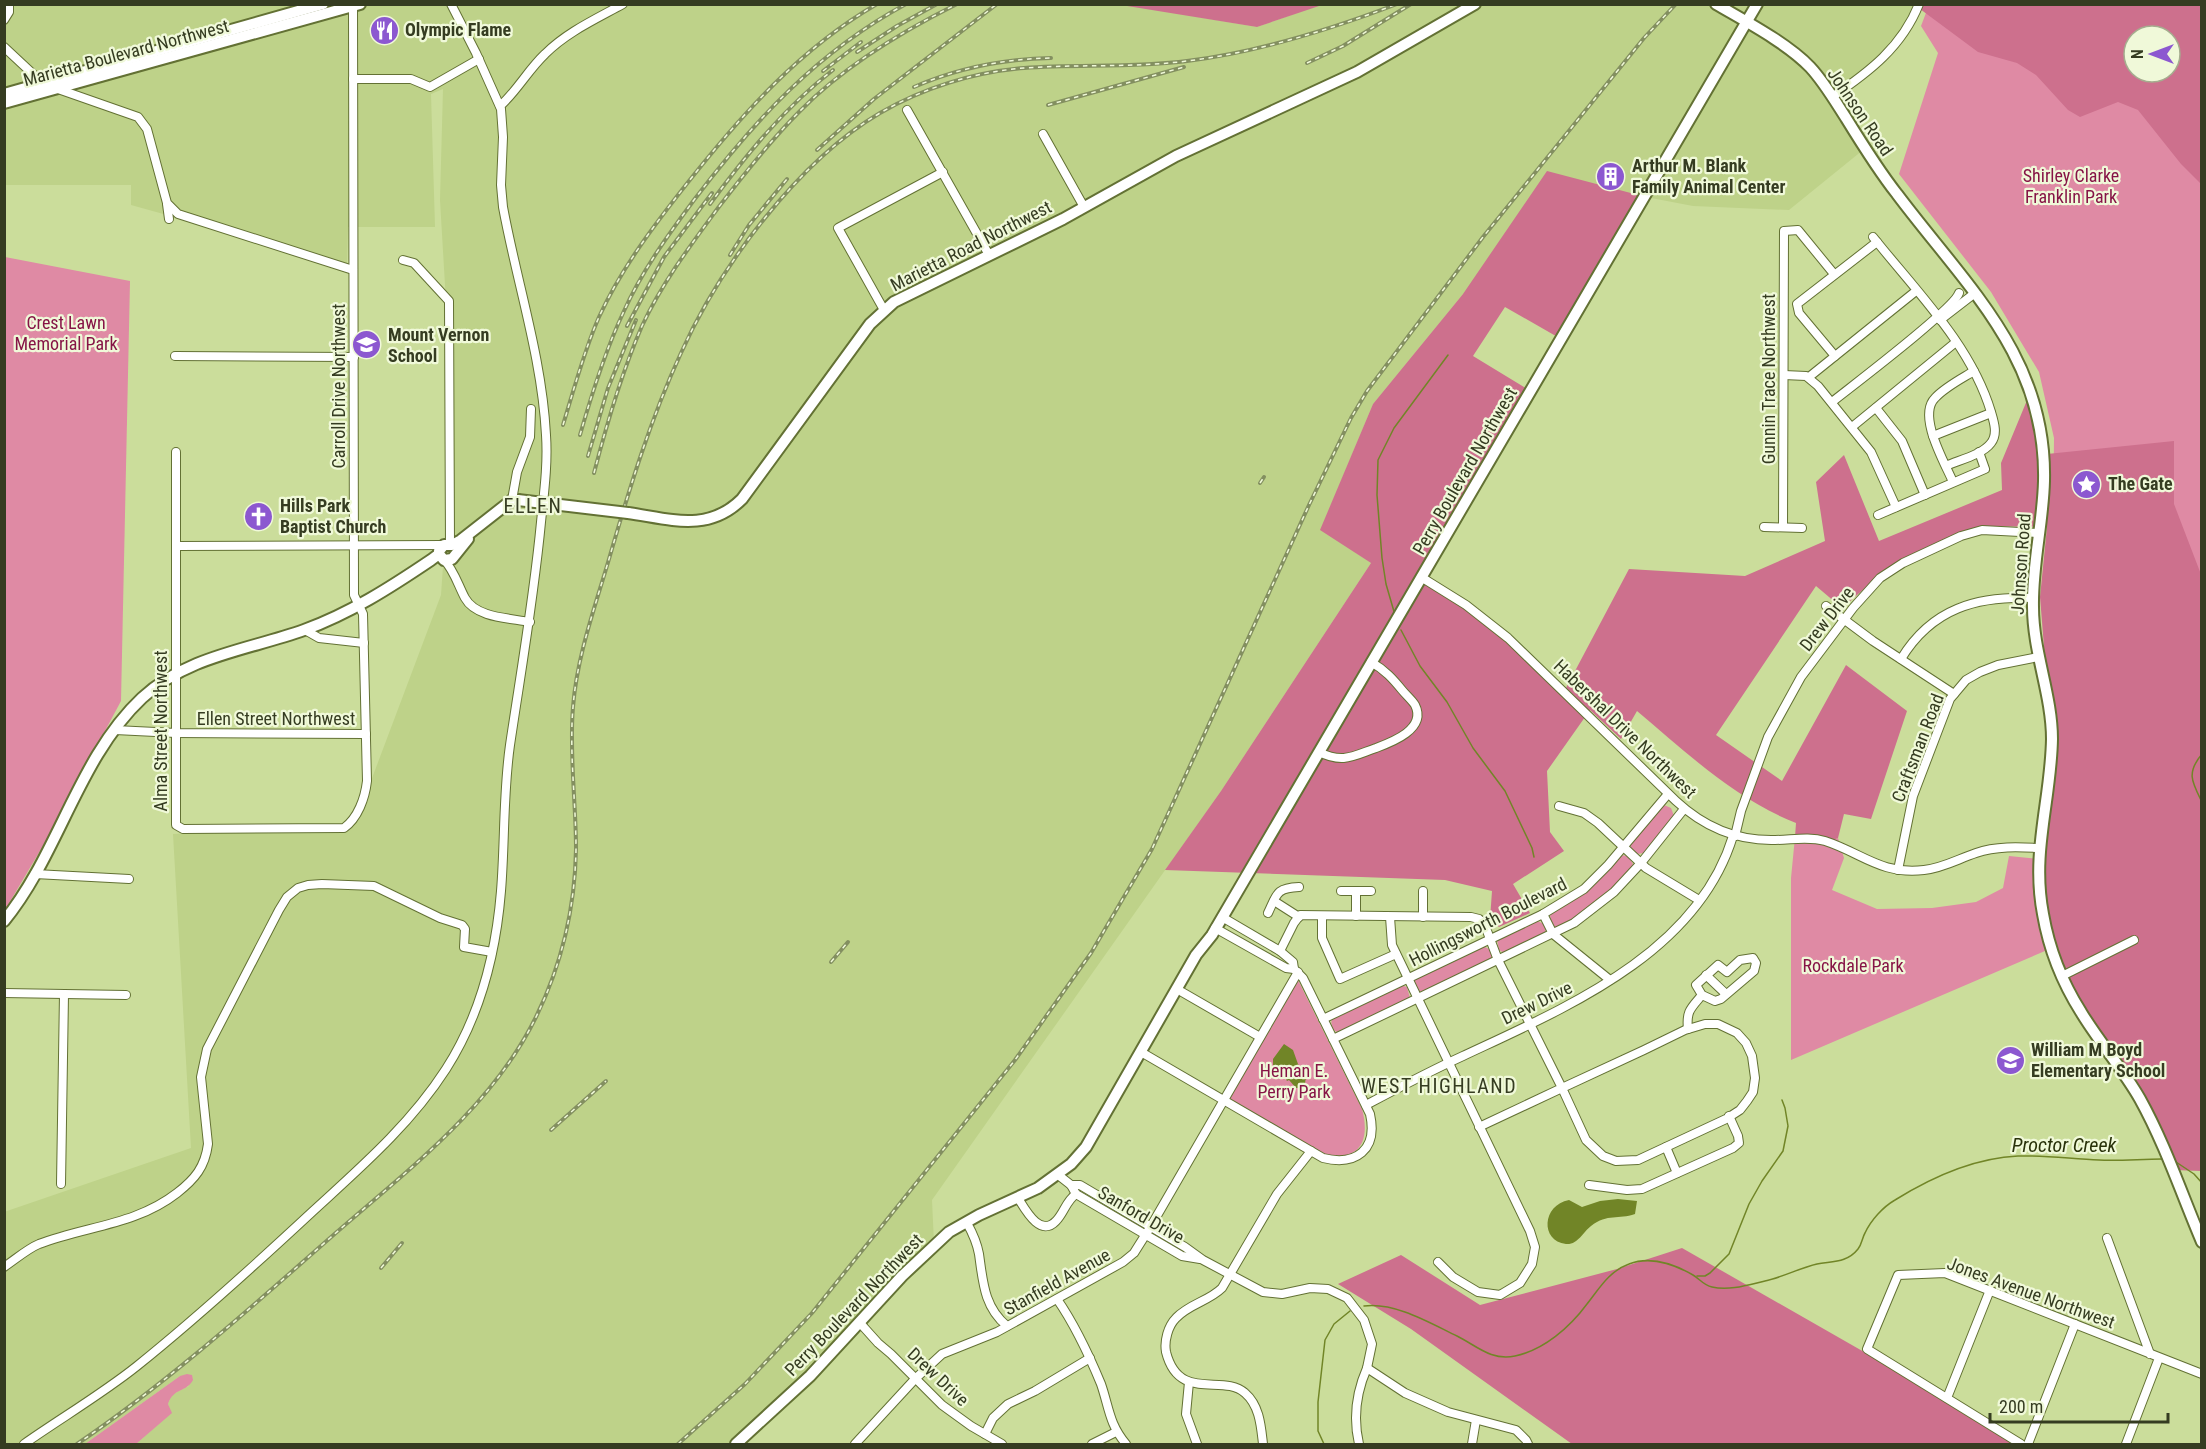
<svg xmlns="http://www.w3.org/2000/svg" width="2206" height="1449" viewBox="0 0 2206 1449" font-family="'Roboto Condensed',sans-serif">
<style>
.built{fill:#bed289}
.green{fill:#df8aa4;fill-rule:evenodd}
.forest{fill:#cd708d;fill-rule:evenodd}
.water{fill:#718527}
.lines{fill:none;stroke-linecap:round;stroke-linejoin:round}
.stream{stroke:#718527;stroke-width:1.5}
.street-casing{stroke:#637134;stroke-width:10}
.secondary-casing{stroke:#637134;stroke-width:14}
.street{stroke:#fff;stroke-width:8}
.secondary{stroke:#fff;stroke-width:10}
.rail-casing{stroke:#838f60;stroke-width:4}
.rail{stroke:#f0f9d9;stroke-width:1.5;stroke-dasharray:4.5;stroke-linecap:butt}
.secondary-bridge-casing{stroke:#637134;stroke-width:14;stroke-linecap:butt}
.secondary-bridge{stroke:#fff;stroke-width:10}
.labels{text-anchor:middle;stroke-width:4.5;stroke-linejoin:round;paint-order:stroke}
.poi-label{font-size:18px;font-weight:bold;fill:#353c21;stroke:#f0f9d9;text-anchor:start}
.street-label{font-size:18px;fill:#353c21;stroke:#f0f9d9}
.park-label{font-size:18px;fill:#861446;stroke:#f0f9d9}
.neighbourhood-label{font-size:20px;letter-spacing:1.5px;fill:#353c21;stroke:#f0f9d9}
.water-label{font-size:20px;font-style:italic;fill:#29320a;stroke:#f0f9d9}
</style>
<rect width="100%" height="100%" fill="#cbdd9b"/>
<polygon class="built" points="1121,4 1257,27 1322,4 1917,5 1890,55 1829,98 1863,150 1789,210 1693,206 1646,197 1463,294 1373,404 1321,529 1371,563 1221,791 932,1200 934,1243 739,1444 136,1444 171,1413 168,1404 171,1395 189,1386 180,1376 85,1444 5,1444 4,1212 191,1148 173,834 354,826 441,595 453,421 440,200 443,89 431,94 435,227 348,227 347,265 131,205 131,185 5,185 5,5"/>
<g class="green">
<path d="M 1929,5 L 2201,5 L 2201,878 L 2053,530 L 2054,438 L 2039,372 L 1991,292 L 1899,174 L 1938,53 L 1921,26 ZM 2134,36 L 2170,36 L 2170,72 L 2134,72 Z"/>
<polygon points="5,257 130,281 121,701 50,834 5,910"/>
<polygon points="1664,805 1671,808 1674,816 1644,853 1637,854 1631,850 1630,844"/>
<polygon points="1795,837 1828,842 1838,838 1844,858 1832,890 1877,909 1932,908 1976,902 2003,888 2009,856 2039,859 2052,948 1791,1060 1791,878"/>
<path d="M 1620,855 L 1628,856 L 1633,864 C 1623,887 1579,917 1557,928 L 1552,925 L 1550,916 L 1552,912 L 1584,892 Z"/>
<polygon points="1535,920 1544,924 1546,933 1504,953 1499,950 1497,940"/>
<polygon points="1483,946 1491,950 1492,958 1489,961 1424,993 1418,990 1414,984 1416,978"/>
<path d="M 1297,978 L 1362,1109 C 1366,1123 1368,1145 1352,1153 C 1346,1156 1338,1157 1332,1158 L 1228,1099 Z"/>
<path d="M 1400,985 L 1407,987 L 1410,998 L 1339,1033 C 1333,1031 1330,1025 1332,1018 Z"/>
<path d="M 187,1374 L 192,1375 L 193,1380 C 186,1393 174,1387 168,1404 L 172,1413 L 136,1444 L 85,1444 L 180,1376 Z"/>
</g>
<g class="forest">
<path d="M 1917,4 L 2201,5 L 2201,184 L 2181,164 L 2138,110 L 2118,102 L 2080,117 L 2068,110 L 2036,75 L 2017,63 L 1978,52 L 1916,6 ZM 2134,36 L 2170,36 L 2170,72 L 2134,72 Z"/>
<polygon points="1121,5 1121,4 1322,5 1257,27"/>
<path d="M 1547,171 L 1646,197 L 1561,339 L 1505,307 L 1473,356 L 1529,390 L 1422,581 L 1476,612 L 1566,688 L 1629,569 L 1745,576 L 1825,541 L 1816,482 L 1844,455 L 1879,541 L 2002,490 L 2001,463 L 2030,393 L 2047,454 L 2174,441 L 2174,504 L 2202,577 L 2201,1171 L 2174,1170 L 2162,1144 L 2060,972 L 2041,913 L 2050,784 L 2047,684 L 2040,597 L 2047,527 L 1981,526 L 1929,546 L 1880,575 L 1842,608 L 1816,586 L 1716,735 L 1782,781 L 1846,665 L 1907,711 L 1871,819 L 1844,814 L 1838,838 L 1828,842 L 1795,837 L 1796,823 C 1735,799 1687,753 1637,711 L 1621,739 L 1590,710 L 1547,771 L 1550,832 L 1564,851 L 1513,884 L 1530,913 L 1499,927 L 1490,919 L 1492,891 L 1445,880 L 1165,870 L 1221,791 L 1371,563 L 1320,530 L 1373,404 L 1463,294 Z"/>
<polygon points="1682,1248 2025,1444 1572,1444 1411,1329 1338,1284 1401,1255 1480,1305 1617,1269"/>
</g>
<g class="water">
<polygon points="1284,1044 1293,1050 1298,1064 1306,1077 1305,1083 1301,1088 1296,1088 1289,1080 1287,1081 1281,1071 1273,1066 1273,1059"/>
<path d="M 1618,1199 L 1637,1201 L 1635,1214 C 1618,1220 1608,1213 1591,1226 C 1583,1232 1578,1245 1566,1244 C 1540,1241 1542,1205 1569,1200 L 1582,1207 L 1600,1201 Z"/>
</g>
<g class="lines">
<g class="stream">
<polyline points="1395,615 1386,584 1382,558 1377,495 1378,460 1394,428 1448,355"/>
<polyline points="1401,630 1420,666 1447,702 1473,748 1505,791 1532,848 1534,857"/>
<path d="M 2202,754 C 2186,773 2192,782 2202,802"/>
<polyline points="2176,1162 2194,1174 2202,1183"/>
<polyline points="1697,1276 1705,1276 1710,1273 1729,1254 1749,1204 1762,1181 1783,1151 1788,1126 1785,1108 1782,1100"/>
<path d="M 1364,1306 C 1395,1302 1430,1323 1457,1336 C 1477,1346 1491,1361 1515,1356 C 1544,1350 1570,1327 1587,1304 C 1599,1289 1609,1271 1629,1264 C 1650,1256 1674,1264 1693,1275 C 1700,1279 1703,1285 1712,1287 C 1729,1291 1748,1285 1765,1281 C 1783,1277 1800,1268 1817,1264 C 1832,1261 1847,1263 1858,1249 C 1862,1244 1862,1238 1865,1233 C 1871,1220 1883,1207 1895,1200 C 1932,1177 1974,1158 2018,1156 C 2045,1155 2072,1159 2099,1160 C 2120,1161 2141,1159 2162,1159"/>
<polyline points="1324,1444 1318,1431 1318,1402 1325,1340 1334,1324 1350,1311"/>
</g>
<defs>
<g id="street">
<polyline points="4,20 9,12 9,4"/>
<polyline points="4,47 34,75 47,83"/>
<polyline points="353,79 411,79 430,87 479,59"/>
<polyline points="58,89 138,117 147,129 167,203 178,214 353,270"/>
<path d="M 1832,97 C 1869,72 1902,47 1919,4"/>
<path d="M 500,106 C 517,91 528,70 545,54 C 567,32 596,19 623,4"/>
<polyline points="907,110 989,255"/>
<polyline points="1043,134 1084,207"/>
<polyline points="167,204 169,219"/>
<path d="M 1873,237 C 1916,291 1971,345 1991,412 C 1994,422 1998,434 1991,443 C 1982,455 1959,460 1946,466"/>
<polyline points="403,260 414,263 449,301 450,545"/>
<polyline points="884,310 838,228 943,172"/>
<polyline points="1940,320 1975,293"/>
<polyline points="175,356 354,357"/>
<polyline points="1835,356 1799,313 1797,304 1877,242"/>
<polyline points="1784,375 1806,376 1818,386 1871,452 1896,507"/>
<polyline points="1809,377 1916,291"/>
<path d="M 1832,402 C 1852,386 1954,309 1959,293"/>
<polyline points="1876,408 1902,441 1925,495"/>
<polyline points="1852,427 1956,342"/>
<polyline points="1933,436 1991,413"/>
<path d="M 176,452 L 176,825 L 183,829 L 344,828 C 358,818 365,798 367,781 L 363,614 L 354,595 L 353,4"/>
<path d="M 1953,482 C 1945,463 1917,416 1935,398 C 1945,387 1961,379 1974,371"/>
<polyline points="512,500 517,472 530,437 531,409"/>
<polyline points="1878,515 1985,469 1979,452"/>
<polyline points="1764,527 1802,528"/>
<polyline points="1783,527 1784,231 1798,230 1834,274"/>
<polyline points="176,546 444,545"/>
<path d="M 444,560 C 454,570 458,585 465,598 C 476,618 510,618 530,622"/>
<path d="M 1421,577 L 1466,605 L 1508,638 L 1676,801 C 1704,827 1737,841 1775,840 C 1791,840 1809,836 1825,841 C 1862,853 1881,875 1924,870 C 1943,868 1958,859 1976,853 C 1996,846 2018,847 2039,848"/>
<polyline points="1826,606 1873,641 1954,694"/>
<polyline points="305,630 319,638 364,643"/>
<path d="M 1901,659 C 1932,608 1977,596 2033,598"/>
<polyline points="115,730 176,733 366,734"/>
<path d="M 1319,752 C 1343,764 1353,756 1376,748 C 1392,742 1427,729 1415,705 C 1412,700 1406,695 1402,690 C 1393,679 1385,670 1371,662"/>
<polyline points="1559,806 1584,813 1598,823 1646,868 1699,900"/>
<polyline points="1735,836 1741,811 1768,737 1801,677 1853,608 1880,578 1903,563 1961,536 1982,530 2039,533"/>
<polyline points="1898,870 1913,796 1950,699 1966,680 1980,672 1998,665 2038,657"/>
<polyline points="35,874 129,879"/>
<polyline points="1341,891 1371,891"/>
<polyline points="1356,891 1356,916"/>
<polyline points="1274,901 1299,917"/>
<path d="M 1268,913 C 1277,894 1276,888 1299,887"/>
<polyline points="1543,914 1553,934 1610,980"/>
<polyline points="1322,916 1322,938 1340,979 1396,954"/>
<polyline points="1390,917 1392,945 1530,1231 1535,1247 1532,1264 1520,1283 1500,1295 1478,1292 1453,1277 1438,1262"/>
<polyline points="1423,917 1423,891"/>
<polyline points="1215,928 1286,968 1294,969"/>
<polyline points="1280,951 1294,923 1300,915 1471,917 1479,919 1484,923 1498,960 1562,1088 1586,1140 1603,1156 1616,1161 1638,1160 1726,1119 1740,1110 1747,1101 1753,1092 1755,1078 1752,1056 1746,1043 1737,1033 1718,1024 1705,1024 1685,1030 1644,1050 1562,1088 1479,1127"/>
<polyline points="1706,975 1726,994"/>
<polyline points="2062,976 2134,940"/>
<polyline points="1182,992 1260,1037"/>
<polyline points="4,993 126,995"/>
<polyline points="1323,1019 1543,914 1584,889 1608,865 1668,794"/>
<path d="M 1688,1029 C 1686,1011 1691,1008 1702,995 L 1715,1001 L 1721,999 L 1754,971 L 1756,963 L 1753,958 L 1740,960 L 1727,972 L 1718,965 L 1696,985 L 1702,995"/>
<polyline points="1333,1039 1574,923 1614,892 1641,863 1684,809"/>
<path d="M 1141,1052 L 1323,1158 C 1356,1166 1378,1150 1370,1114 L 1303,978 L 1294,969 L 1293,962 L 1280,951 L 1222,917"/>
<path d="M 1366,1105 C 1398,1088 1430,1071 1463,1056 C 1565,1008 1697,954 1733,836"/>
<polyline points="1666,1147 1677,1173"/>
<polyline points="1057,1174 1071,1185 1076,1194 1182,1256 1200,1259"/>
<polyline points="61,1184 64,994"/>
<polyline points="1071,1185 1080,1185 1185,1247 1203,1260 1263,1292 1282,1294 1310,1288 1328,1289 1347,1298 1364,1320 1372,1344 1367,1368"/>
<polyline points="1589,1185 1627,1190 1642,1189 1733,1148 1739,1143 1738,1136 1729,1116"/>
<path d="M 1018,1198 C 1025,1209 1040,1238 1056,1221 C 1064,1213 1066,1201 1076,1194"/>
<path d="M 967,1223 C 972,1232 977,1243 979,1254 C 983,1282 984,1307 1007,1326"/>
<polyline points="2107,1238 2150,1354"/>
<path d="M 4,1267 C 16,1259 27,1249 39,1244 C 86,1226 136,1225 177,1193 C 195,1179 205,1167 208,1144 L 201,1077 L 207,1049 L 279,910 L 287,897 L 298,888 L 308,885 L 322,884 L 374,886 L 440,918 L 462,925 L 465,929 L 464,947 L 492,952"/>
<path d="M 1057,1299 C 1075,1325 1089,1355 1101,1384 C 1109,1407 1109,1424 1126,1444"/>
<polyline points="860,1323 878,1343 891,1354 942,1405 971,1426 1002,1444"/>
<polyline points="1189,1382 1186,1414 1197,1444"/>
<polyline points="1947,1398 1990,1290"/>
<polyline points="985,1434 993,1418 1008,1404 1035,1391 1090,1358"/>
<path d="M 24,1444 C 61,1418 102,1394 137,1366 C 198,1317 255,1265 312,1212 C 360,1168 410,1125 446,1069 C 480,1016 496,953 501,891 C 505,842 503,794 510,745 C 521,671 534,597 541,522 C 544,493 548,464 546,435 C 542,358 517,283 503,207 L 501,185 L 503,137 L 501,109 L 476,53 L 451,4"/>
<polyline points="855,1444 915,1379 942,1354 997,1332 1123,1262 1134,1253 1151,1226 1298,972"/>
<polyline points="1092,1444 1116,1432"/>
<path d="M 1263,1444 C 1261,1427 1260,1406 1245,1393 C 1223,1373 1179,1403 1166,1352 C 1164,1341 1168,1326 1176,1318 C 1189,1304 1209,1301 1222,1288 L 1277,1194 L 1311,1151"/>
<path d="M 1359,1444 C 1353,1418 1356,1393 1367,1368 L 1405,1393 L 1448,1412 L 1516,1430 L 1526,1440 L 1528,1444"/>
<polyline points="1472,1444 1476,1420"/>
<polyline points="2021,1444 1867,1349 1898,1275 1945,1273 2202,1374"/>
<polyline points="2028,1444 2075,1324"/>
<polyline points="2126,1444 2159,1358"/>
</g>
<g id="secondary">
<path d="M 1716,4 C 1745,21 1787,43 1810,67 C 1824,82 1835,101 1846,118 C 1862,144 1878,170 1897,194 C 1966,286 2047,357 2044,481 C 2043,523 2032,565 2033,607 C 2033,652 2052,695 2052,739 C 2051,800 2031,852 2043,914 C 2049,949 2062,982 2081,1012 C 2099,1042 2123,1069 2140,1099 C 2165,1144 2182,1195 2202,1242"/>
<polyline points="4,94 323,4"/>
<polyline points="4,103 360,4"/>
<path d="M 628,513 C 670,519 708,533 742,499 L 870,324 L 894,302 L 1063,219 L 1176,156 L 1357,72 L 1475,4"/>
<polyline points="439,554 444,560 452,559 468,539"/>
<path d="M 4,921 C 59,854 78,758 142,698 C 187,656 248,650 304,630 C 349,614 391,587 431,560 L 439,554 L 439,551 L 444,545 L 452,545 L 461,540 L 512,500 L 518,500"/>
<polyline points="736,1444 810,1376 902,1276 949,1232 979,1215 1038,1188 1071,1164 1086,1147 1196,955 1212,935 1757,4"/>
</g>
</defs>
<use href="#street" class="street-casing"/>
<use href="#secondary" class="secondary-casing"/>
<use href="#street" class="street"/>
<use href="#secondary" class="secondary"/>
<defs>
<g id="rail">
<polyline points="857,52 897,26 937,4"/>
<polyline points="1307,63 1343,46 1411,4"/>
<polyline points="823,71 861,42"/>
<path d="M 914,87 C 958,68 1003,59 1051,58"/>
<polyline points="1048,105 1184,67"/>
<polyline points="817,150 874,99 997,4"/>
<path d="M 710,204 C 746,155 785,107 833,70"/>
<polyline points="730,255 749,225 787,179"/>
<polyline points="627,326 664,257 712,193"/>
<path d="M 563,425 C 574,389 584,351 599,317 C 622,267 655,224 689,181 C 743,113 801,48 877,4"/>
<path d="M 580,435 C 592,393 605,351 624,311 C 642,271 668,235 694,200 C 754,121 817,52 906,4"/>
<polyline points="588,456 608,388 636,320"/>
<path d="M 594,473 C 607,423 621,374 642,326 C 662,283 690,246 718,208 C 744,174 770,141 800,111 C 844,66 901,32 957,4"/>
<polyline points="1260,483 1264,477"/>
<polyline points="831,962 848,942"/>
<polyline points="551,1130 606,1081"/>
<polyline points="381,1268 402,1243"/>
<path d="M 77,1444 C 168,1382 247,1311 330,1238 C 405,1172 491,1109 536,1017 C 562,964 575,907 576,849 C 576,801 569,754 573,707 C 577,656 595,607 609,559 C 629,490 650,420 681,353 C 719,268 798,161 880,113 C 923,88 974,72 1024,68 C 1079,64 1133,68 1187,61 C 1259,52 1329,30 1397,4"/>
<polyline points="678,1444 745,1384 812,1313 1015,1060 1091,953 1152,849 1309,505 1351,418 1367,391 1483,237 1644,38 1676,4"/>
</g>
</defs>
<use href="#rail" class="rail-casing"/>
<use href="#rail" class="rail"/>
<defs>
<polyline id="secondary-bridge" points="518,500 628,513"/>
</defs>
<use href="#secondary-bridge" class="secondary-bridge-casing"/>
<use href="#secondary-bridge" class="secondary-bridge"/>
</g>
<defs>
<symbol id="restaurant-disc" viewBox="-11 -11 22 22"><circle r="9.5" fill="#8c58d0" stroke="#f0f9d9"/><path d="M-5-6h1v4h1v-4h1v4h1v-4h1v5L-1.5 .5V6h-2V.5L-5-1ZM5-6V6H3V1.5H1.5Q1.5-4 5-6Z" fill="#fff"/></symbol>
<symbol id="building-disc" viewBox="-11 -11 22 22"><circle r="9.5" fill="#8c58d0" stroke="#f0f9d9"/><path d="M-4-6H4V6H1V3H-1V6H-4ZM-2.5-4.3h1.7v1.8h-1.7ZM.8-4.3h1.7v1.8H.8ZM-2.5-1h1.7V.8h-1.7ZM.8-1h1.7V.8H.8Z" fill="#fff"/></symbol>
<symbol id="school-disc" viewBox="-11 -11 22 22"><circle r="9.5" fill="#8c58d0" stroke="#f0f9d9"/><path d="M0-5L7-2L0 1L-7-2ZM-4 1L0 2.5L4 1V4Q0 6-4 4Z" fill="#fff"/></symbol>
<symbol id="sight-disc" viewBox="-11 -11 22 22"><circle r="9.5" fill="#8c58d0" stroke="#f0f9d9"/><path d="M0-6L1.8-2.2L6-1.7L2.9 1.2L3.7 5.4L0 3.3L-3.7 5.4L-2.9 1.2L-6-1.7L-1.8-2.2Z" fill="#fff"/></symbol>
<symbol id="church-disc" viewBox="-11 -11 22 22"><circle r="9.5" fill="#8c58d0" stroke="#f0f9d9"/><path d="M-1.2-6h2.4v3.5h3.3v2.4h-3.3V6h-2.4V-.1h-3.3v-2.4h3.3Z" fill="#fff"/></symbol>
</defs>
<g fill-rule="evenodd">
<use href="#restaurant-disc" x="368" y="14" width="33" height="33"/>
<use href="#building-disc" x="1594" y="160" width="33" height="33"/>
<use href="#school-disc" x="350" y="328" width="33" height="33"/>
<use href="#sight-disc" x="2070" y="468" width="33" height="33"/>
<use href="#church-disc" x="242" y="500" width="33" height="33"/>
<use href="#school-disc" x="1994" y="1044" width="33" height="33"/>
</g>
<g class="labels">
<g class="poi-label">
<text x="405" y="36">Olympic Flame</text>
<text x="1632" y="172">Arthur M. Blank<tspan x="1632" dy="21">Family Animal Center</tspan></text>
<text x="388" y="341">Mount Vernon<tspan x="388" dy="21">School</tspan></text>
<text x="2108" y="490">The Gate</text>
<text x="280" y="512">Hills Park<tspan x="280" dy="21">Baptist Church</tspan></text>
<text x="2031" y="1056">William M Boyd<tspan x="2031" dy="21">Elementary School</tspan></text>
</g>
<g class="street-label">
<text transform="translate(126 53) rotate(-15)" y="6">Marietta Boulevard Northwest</text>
<text transform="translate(1860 112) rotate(56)" y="6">Johnson Road</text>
<text transform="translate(971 246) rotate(-27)" y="6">Marietta Road Northwest</text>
<text transform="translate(1769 379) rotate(-90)" y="6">Gunnin Trace Northwest</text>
<text transform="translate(339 386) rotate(-90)" y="6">Carroll Drive Northwest</text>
<text transform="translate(1465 471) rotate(-60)" y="6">Perry Boulevard Northwest</text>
<text transform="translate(2021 564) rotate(-86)" y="6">Johnson Road</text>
<text transform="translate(1827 619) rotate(-52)" y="6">Drew Drive</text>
<text x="276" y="725">Ellen Street Northwest</text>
<text transform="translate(1625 729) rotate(44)" y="6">Habershal Drive Northwest</text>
<text transform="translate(161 731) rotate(-90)" y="6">Alma Street Northwest</text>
<text transform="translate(1918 748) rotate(-69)" y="6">Craftsman Road</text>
<text transform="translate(1488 922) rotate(-27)" y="6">Hollingsworth Boulevard</text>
<text transform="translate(1537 1003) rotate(-26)" y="6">Drew Drive</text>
<text transform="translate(1141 1215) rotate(30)" y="6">Sanford Drive</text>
<text transform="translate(1057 1282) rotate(-29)" y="6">Stanfield Avenue</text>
<text transform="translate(2031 1293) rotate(20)" y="6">Jones Avenue Northwest</text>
<text transform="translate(854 1305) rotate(-46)" y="6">Perry Boulevard Northwest</text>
<text transform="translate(938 1377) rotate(43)" y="6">Drew Drive</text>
</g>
<g class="park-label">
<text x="2071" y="182">Shirley Clarke<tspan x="2071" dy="21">Franklin Park</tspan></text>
<text x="66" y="329">Crest Lawn<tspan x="66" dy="21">Memorial Park</tspan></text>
<text x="1853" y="972">Rockdale Park</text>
<text x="1294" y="1077">Heman E.<tspan x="1294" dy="21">Perry Park</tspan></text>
</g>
<g class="neighbourhood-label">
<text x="533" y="513">ELLEN</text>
<text x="1439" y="1093">WEST HIGHLAND</text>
</g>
<g class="water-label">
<text x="2064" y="1152">Proctor Creek</text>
</g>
</g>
<rect width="2206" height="1449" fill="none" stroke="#353c21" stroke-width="12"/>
<g transform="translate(2152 54) rotate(270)"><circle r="28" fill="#f0f9d9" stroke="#a5ad8f" stroke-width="1.5"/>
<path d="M0-4.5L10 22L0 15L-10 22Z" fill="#8c58d0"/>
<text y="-9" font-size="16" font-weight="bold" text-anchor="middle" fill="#353c21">N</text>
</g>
<path d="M1990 1413v9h178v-9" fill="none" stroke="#353c21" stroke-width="3"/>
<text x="1999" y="1413" font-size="18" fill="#353c21" stroke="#f0f9d9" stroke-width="4.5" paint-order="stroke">200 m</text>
</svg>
